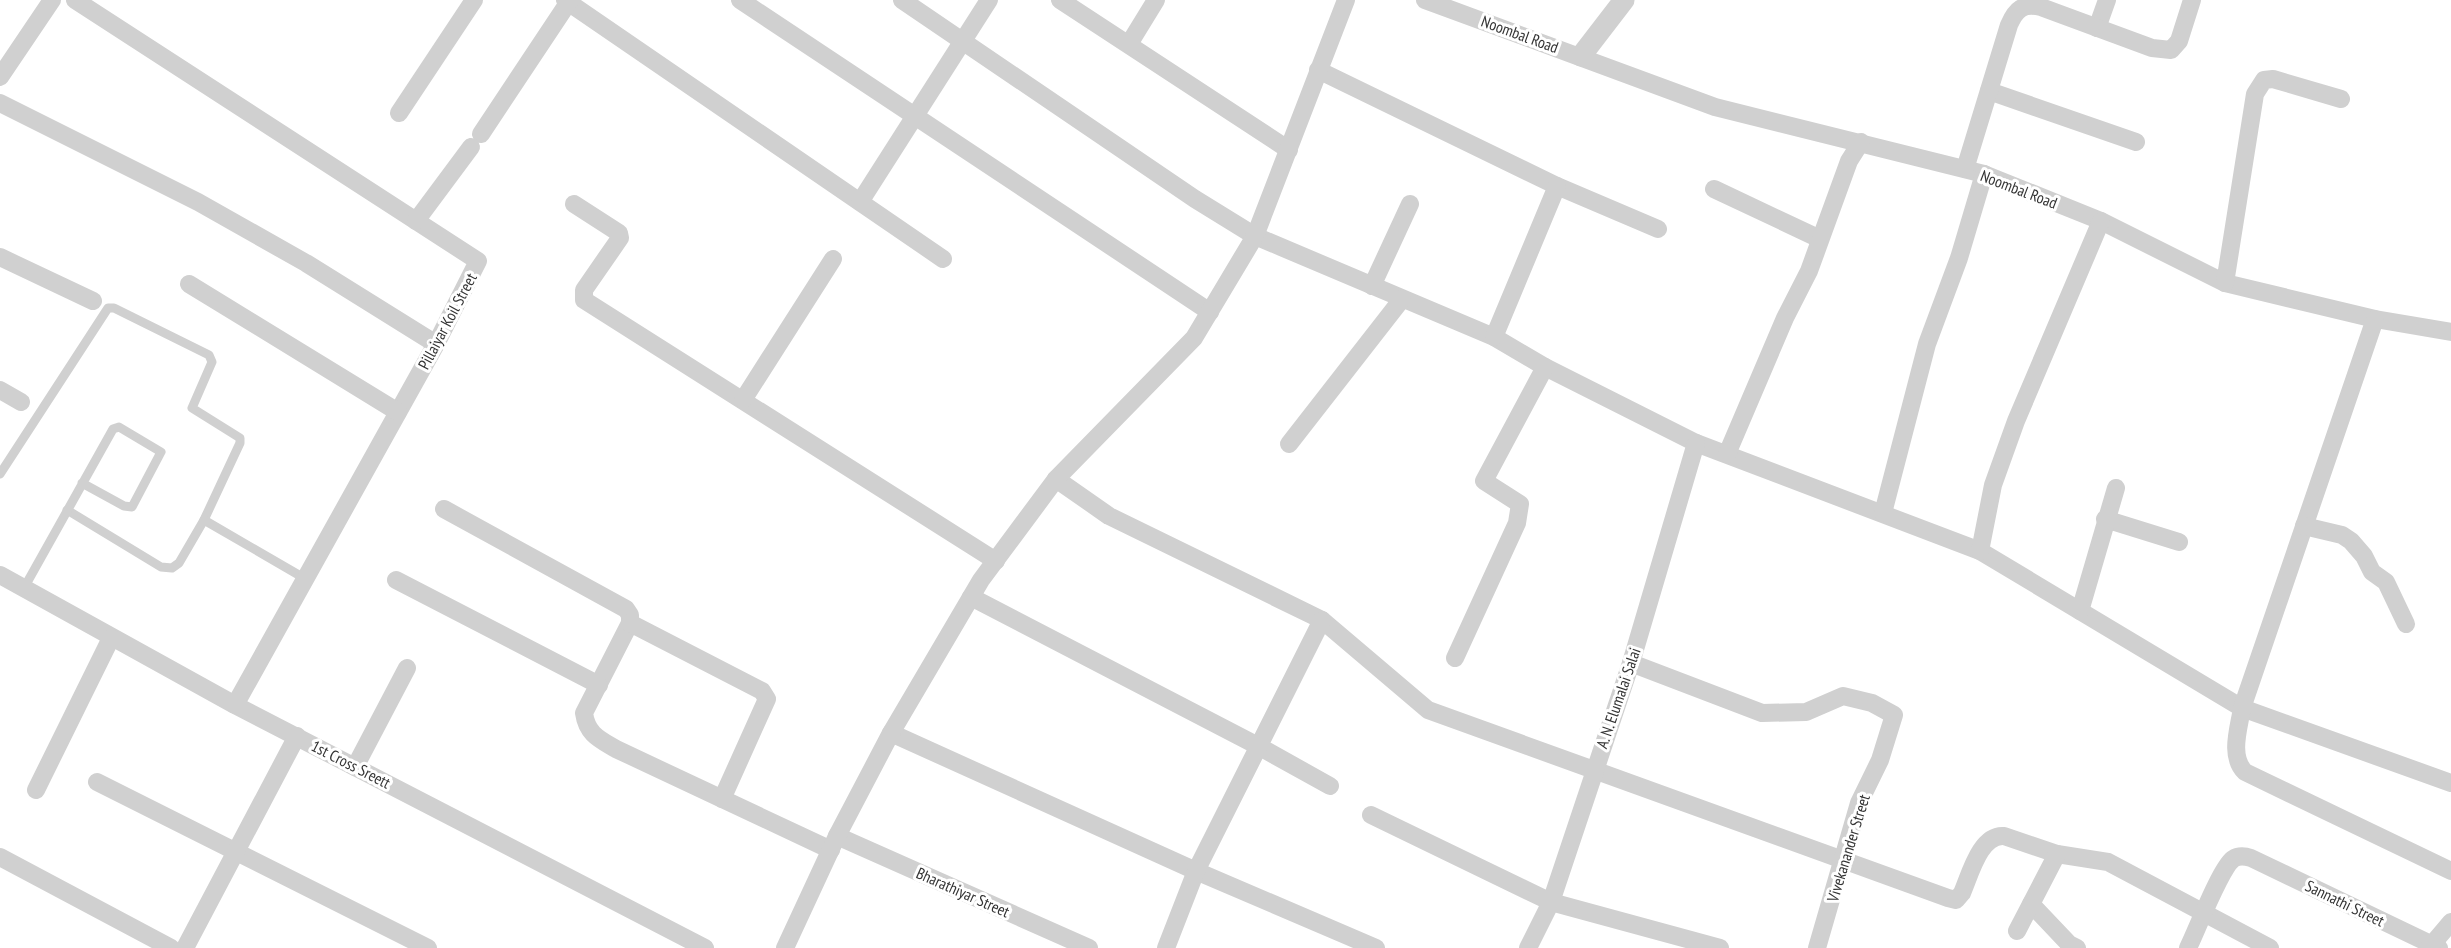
<svg xmlns="http://www.w3.org/2000/svg" width="2451" height="948" viewBox="0 0 2451 948" font-family="'PT Sans Narrow',sans-serif">
<style>
.lines{fill:none;stroke-linecap:round;stroke-linejoin:round}
.service{stroke:#d0d0d0;stroke-width:9}
.minor{stroke:#d0d0d0;stroke-width:18}
.tertiary{stroke:#d0d0d0;stroke-width:21}
.labels{text-anchor:middle;stroke-width:6;stroke-linejoin:round;paint-order:stroke}
.street-label{font-size:16px;fill:#333;stroke:#fff}
</style>
<rect width="100%" height="100%" fill="#fff"/>
<g class="lines">
<g class="service">
<polyline points="0,474 108,308 114,308 209,355 212,362 192,408 240,438 240,443 204,520 179,563 172,568 161,567 67,510"/>
<polyline points="204,520 304,578"/>
<polyline points="24,588 113,429 119,427 161,452 132,507 124,506 82,483"/>
</g>
<g class="minor">
<polyline points="75,0 478,261 436,344 235,705"/>
<polyline points="565,0 943,259"/>
<polyline points="740,0 1210,312"/>
<polyline points="902,0 1195,199 1255,236 1494,337 1545,367 1696,443 1980,551 2242,708 2451,783"/>
<polyline points="1060,0 1289,150"/>
<polyline points="1425,0 1715,107 1984,174 2101,221 2225,283 2375,319 2451,332"/>
<polyline points="2097,28 2107,0"/>
<polyline points="1129,44 1156,0"/>
<polyline points="1318,70 1557,186 1658,229"/>
<polyline points="0,77 52,0"/>
<polyline points="1989,91 2136,142"/>
<polyline points="0,103 198,202 306,263 436,344"/>
<polyline points="399,113 474,0"/>
<polyline points="481,134 570,0"/>
<path d="M 1965,169 L 2009,25 C 2016,9 2023,3 2041,7 L 2152,48 L 2171,50 L 2179,41 L 2192,0"/>
<polyline points="1714,189 1820,239"/>
<polyline points="860,202 989,0"/>
<polyline points="574,204 619,233 620,238 584,290 584,300 996,561"/>
<polyline points="416,221 471,147"/>
<polyline points="0,257 93,301"/>
<polyline points="2225,283 2255,94 2264,80 2273,79 2341,99"/>
<polyline points="189,284 398,412"/>
<polyline points="1372,286 1410,204"/>
<path d="M 2375,319 L 2242,708 C 2239,728 2229,756 2245,772 L 2451,871"/>
<polyline points="1494,337 1557,186"/>
<polyline points="0,390 21,402"/>
<polyline points="743,400 833,259"/>
<polyline points="1289,444 1402,299"/>
<polyline points="1727,454 1785,318 1809,271 1849,161 1861,142"/>
<path d="M 1056,479 L 1109,516 L 1322,620 L 1428,710 L 1948,898 L 1956,900 L 1962,893 C 1970,875 1980,834 2004,836 L 2057,854 L 2108,862 L 2270,948"/>
<path d="M 444,509 L 626,609 L 630,615 L 630,623 L 584,713 C 587,734 599,739 616,749 L 831,850"/>
<polyline points="1883,513 1927,344 1959,258 1984,174"/>
<polyline points="2105,519 2179,542"/>
<polyline points="2304,526 2342,535 2351,541 2364,556 2372,572 2386,582 2406,624"/>
<polyline points="1980,551 1993,485 2016,421 2101,221"/>
<polyline points="0,575 235,705 705,948"/>
<polyline points="396,580 599,685"/>
<polyline points="971,597 1258,746 1330,786"/>
<polyline points="2080,611 2116,488"/>
<polyline points="630,623 762,691 767,699 722,799"/>
<polyline points="1455,658 1517,523 1520,504 1484,481 1545,367"/>
<polyline points="1631,663 1762,713 1806,712 1843,696 1872,703 1894,715 1880,760 1859,803 1817,948"/>
<polyline points="891,733 1196,871 1376,948"/>
<polyline points="355,767 407,668"/>
<polyline points="97,782 428,948"/>
<polyline points="36,790 111,638"/>
<polyline points="1371,815 1551,902 1720,948"/>
<polyline points="837,836 1089,948"/>
<polyline points="0,857 171,948"/>
<polyline points="2031,904 2069,944 2077,948"/>
<polyline points="2017,931 2057,854"/>
<polyline points="185,948 297,736"/>
<polyline points="785,948 837,836 891,733 981,580 1056,479 1194,338 1255,236 1346,0"/>
<polyline points="1166,948 1196,871 1322,620"/>
<polyline points="1528,948 1551,902 1631,663 1696,443"/>
<path d="M 2188,948 C 2197,930 2220,869 2233,859 C 2239,855 2245,856 2251,858 L 2439,948"/>
<polyline points="2429,948 2451,922"/>
</g>
<polyline class="tertiary" points="1581,56 1624,0"/>
</g>
<g class="labels">
<g class="street-label">
<text transform="translate(1520 34) rotate(20)" y="6">Noombal Road</text>
<text transform="translate(2019 189) rotate(21)" y="6">Noombal Road</text>
<text transform="translate(447 321) rotate(-62)" y="6">Pillaiyar Koil Street</text>
<text transform="translate(1618 698) rotate(-71)" y="6">A. N. Elumalai Salai</text>
<text transform="translate(351 764) rotate(27)" y="6">1st Cross Sreett</text>
<text transform="translate(1848 848) rotate(-73)" y="6">Vivekanander Street</text>
<text transform="translate(963 892) rotate(24)" y="6">Bharathiyar Street</text>
<text transform="translate(2345 903) rotate(26)" y="6">Sannathi Street</text>
</g>
</g>
</svg>
